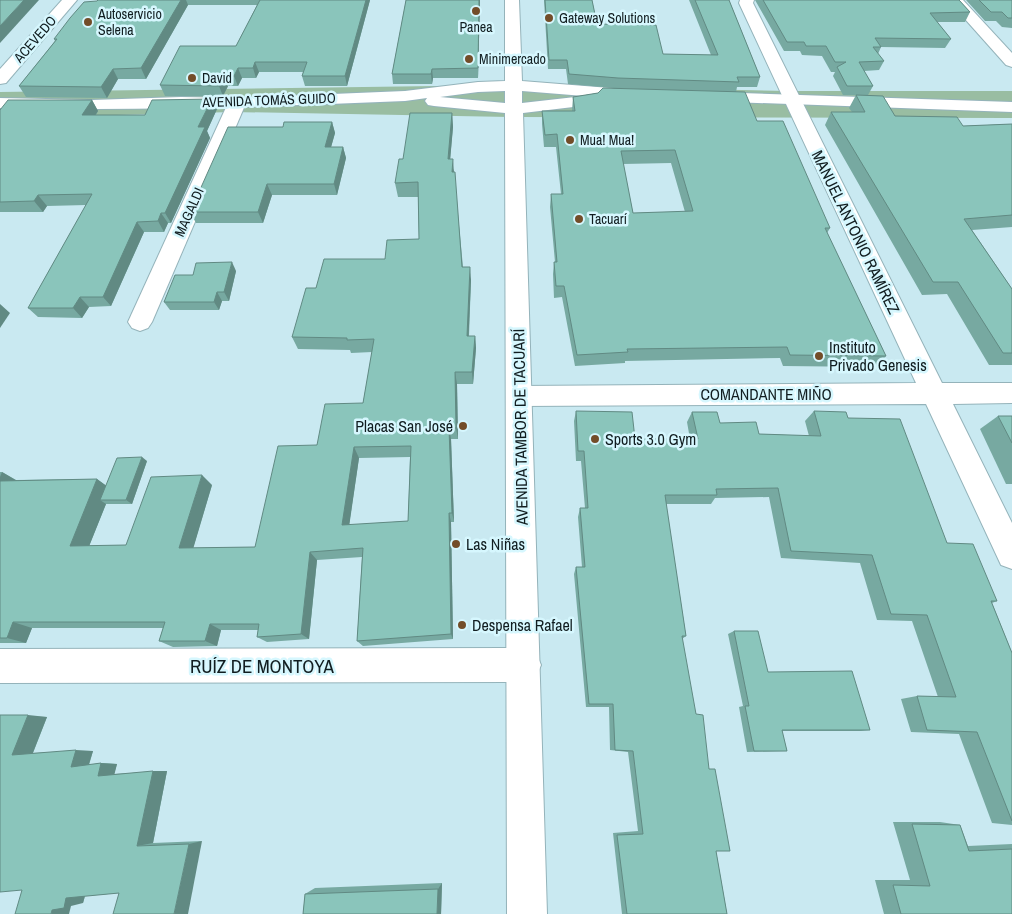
<svg xmlns="http://www.w3.org/2000/svg" width="1012" height="914" viewBox="0 0 1012 914" font-family="'Archivo Narrow',sans-serif">
<style>
.green{fill:#99bda2}
.lines{fill:none;stroke-linecap:round;stroke-linejoin:round}
.minor-casing{stroke:#94b3ba;stroke-width:2}
.major-casing{stroke:#94b3ba;stroke-width:2}
.minor{fill:#fff;fill-rule:evenodd}
.major{fill:#fff;fill-rule:evenodd}
.wall{fill:#77a9a1;fill-rule:evenodd}
.shaded-wall{fill:#618a83}
.building{fill:#8ac5bb;stroke:#618a83;fill-rule:evenodd}
.poi-dot{fill:#734d29;stroke:#d6f7fe;stroke-width:2}
.labels{text-anchor:middle;stroke-width:5;stroke-linejoin:round;paint-order:stroke}
.far-poi-label{font-size:14px;fill:#111d20;stroke:#d6f7fe;text-anchor:start}
.far-street-label{font-size:14px;fill:#111d20;stroke:#d6f7fe}
.street-label{font-size:16px;fill:#111d20;stroke:#d6f7fe}
.poi-label{font-size:16px;fill:#111d20;stroke:#d6f7fe;text-anchor:start}
.near-street-label{font-size:19px;fill:#111d20;stroke:#d6f7fe}
</style>
<rect width="100%" height="100%" fill="#c9e9f1"/>
<polygon class="green" points="513,85 788,91 1012,91 1012,118 515,117 233,112 0,118 0,92"/>
<g class="lines">
<defs>
<g id="minor">
<polygon points="62,0 77,0 6,83 0,84 0,69"/>
<polygon points="740,0 754,0 753,3 942,383 1012,383 1012,403 953,404 1012,523 1012,569 1001,565 926,404 519,406 510,403 506,396 510,389 519,386 916,383 739,3"/>
<polygon points="948,0 963,0 1012,53 1012,67 1006,65"/>
<polygon points="237,98 243,99 246,103 152,322 148,328 140,331 132,328 128,322 228,103 231,99"/>
<polygon points="524,648 536,653 541,665 536,677 524,682 0,683 0,649"/>
</g>
<g id="major">
<path d="M 505,0 L 519,0 L 522,81 L 635,90 L 641,91 L 643,95 L 641,99 L 635,100 L 596,97 L 599,100 L 596,104 L 590,105 L 523,113 L 547,914 L 507,914 L 505,113 L 434,106 L 428,105 L 425,101 L 427,98 L 405,101 C 270,107 135,111 0,108 L 0,98 L 92,100 L 181,97 L 237,98 L 405,91 L 478,82 L 505,81 ZM 505,91 L 505,103 L 440,97 L 478,92 ZM 522,91 L 584,96 L 522,103 Z"/>
<polygon points="710,92 1012,102 1012,112 704,101 701,97 704,93"/>
</g>
</defs>
<use href="#minor" class="minor-casing"/>
<use href="#major" class="major-casing"/>
<use href="#minor" class="minor"/>
<use href="#major" class="major"/>
</g>
<g class="wall">
<polygon points="98,0 370,0 347,86 305,86 302,76 303,72 259,72 256,78 242,78 238,86 228,86 223,96 165,96 160,85 236,46 257,5 188,5 146,79 118,79 107,98 26,97 19,86 55,41 54,39"/>
<polygon points="406,0 480,0 478,78 433,78 432,84 393,84 392,74"/>
<path d="M 544,0 L 592,0 L 597,24 L 663,54 L 711,55 L 689,0 L 729,0 L 760,77 L 757,87 L 737,87 L 736,92 L 757,121 L 830,228 L 827,233 L 886,356 L 876,367 L 783,366 L 780,358 L 625,361 L 625,363 L 575,366 L 562,297 L 554,298 L 553,274 L 554,262 L 555,262 L 550,207 L 551,194 L 561,194 L 556,147 L 544,147 L 542,124 L 542,111 L 572,111 L 573,97 L 598,93 L 614,88 L 568,84 L 566,69 L 548,69 ZM 671,163 L 685,212 L 633,213 L 623,164 Z"/>
<polygon points="755,0 959,0 970,12 965,22 937,22 951,39 945,48 881,47 878,54 884,61 879,70 864,71 873,86 868,95 895,116 963,126 1011,124 1012,124 1012,227 972,230 1012,289 1012,365 989,365 947,294 922,295 825,125 831,112 852,112 849,108 856,95 843,95 833,76 835,72 831,72 822,56 802,55 800,51 784,51"/>
<polygon points="966,0 1012,0 1012,28 1002,27 996,21 985,21"/>
<polygon points="212,99 217,109 207,131 210,138 171,223 168,223 164,232 144,232 111,306 89,307 82,318 38,317 28,308 86,205 47,206 43,212 0,212 0,110 92,100 98,111 96,115 145,115"/>
<path d="M 452,113 L 453,127 L 450,159 L 454,172 L 463,267 L 471,280 L 469,336 L 475,336 L 476,348 L 473,384 L 457,384 L 458,439 L 451,439 L 454,522 L 451,522 L 453,639 L 363,646 L 357,641 L 362,557 L 317,560 L 309,639 L 267,642 L 257,637 L 258,630 L 221,630 L 217,646 L 173,647 L 159,641 L 163,628 L 32,628 L 26,643 L 0,643 L 0,472 L 2,472 L 16,480 L 97,479 L 106,486 L 147,461 L 132,504 L 106,504 L 89,546 L 126,545 L 212,485 L 193,548 L 255,547 L 317,445 L 363,403 L 372,352 L 351,353 L 350,350 L 298,349 L 292,337 L 316,288 L 385,259 L 419,239 L 418,197 L 398,197 L 395,183 L 403,159 ZM 410,457 L 408,521 L 349,525 L 359,458 Z"/>
<polygon points="332,122 335,133 331,147 343,147 346,158 337,195 272,195 263,223 196,223 190,212 283,127"/>
<polygon points="236,271 229,301 222,301 219,310 170,310 164,302 193,275"/>
<polygon points="576,411 635,439 690,439 687,422 692,412 720,423 759,434 809,436 805,421 814,411 848,418 947,543 997,601 992,603 1012,653 1012,825 992,823 959,734 911,732 901,699 917,696 938,697 912,621 877,620 860,563 781,558 769,497 715,498 711,504 666,504 686,636 682,639 716,851 727,914 622,914 613,833 638,831 628,752 610,750 609,707 586,707 574,574 576,567 582,567 578,517 580,508 585,508 581,461 576,461 574,421"/>
<polygon points="998,416 1012,416 1012,484 1006,484 980,429"/>
<polygon points="734,631 768,672 870,730 861,731 782,731 787,751 747,752 739,707 743,706 728,634"/>
<polygon points="0,715 47,717 33,753 93,751 89,765 101,763 117,764 114,774 167,771 153,843 202,841 119,893 85,896 83,903 22,890"/>
<polygon points="893,822 940,822 960,825 968,846 1012,844 1012,914 884,914 875,880 910,880"/>
<polygon points="442,883 441,914 303,914 305,894 315,888"/>
</g>
<g class="shaded-wall">
<polygon points="24,0 39,0 0,43 0,26"/>
<polygon points="181,0 186,0 188,5 146,79 141,68"/>
<polygon points="366,0 370,0 347,86 345,76"/>
<polygon points="479,0 480,0 478,78 478,68"/>
<polygon points="255,62 259,72 256,78 253,68"/>
<polygon points="238,68 242,78 238,86 234,76"/>
<polygon points="113,69 118,79 107,98 101,87"/>
<polygon points="432,69 433,78 432,84 431,74"/>
<polygon points="224,76 228,86 223,96 219,86"/>
<polygon points="212,99 217,109 207,131 210,138 171,223 165,213 198,127"/>
<polygon points="92,100 98,111 89,125 82,115"/>
<polygon points="452,113 453,127 449,173 448,159"/>
<polygon points="332,122 335,133 328,158 325,147"/>
<polygon points="343,147 346,158 337,195 334,184"/>
<polygon points="453,159 454,173 452,172"/>
<polygon points="267,184 272,195 263,223 258,212"/>
<polygon points="38,195 47,206 43,212 34,201"/>
<polygon points="161,213 168,223 164,232 158,221"/>
<polygon points="137,222 144,232 111,306 103,297"/>
<polygon points="232,262 236,271 229,301 224,292"/>
<polygon points="470,267 471,280 468,348 467,336"/>
<polygon points="217,292 222,301 219,310 214,302"/>
<polygon points="80,297 89,307 82,318 73,308"/>
<polygon points="0,304 10,313 0,328"/>
<polygon points="475,336 476,348 473,384 472,372"/>
<polygon points="455,372 457,384 458,439 456,428"/>
<polygon points="449,428 451,439 454,522 452,513"/>
<polygon points="354,447 359,458 348,534 342,525"/>
<polygon points="142,457 147,461 132,504 126,500"/>
<polygon points="2,472 19,482 0,482 0,477"/>
<polygon points="202,475 212,485 191,556 179,548"/>
<polygon points="97,479 111,489 100,500 106,504 86,554 70,546"/>
<polygon points="449,513 451,522 453,639 451,634"/>
<polygon points="310,552 317,560 309,639 301,634"/>
<polygon points="13,622 32,628 26,643 7,638"/>
<polygon points="210,624 221,630 217,646 205,641"/>
<polygon points="28,715 47,717 32,755 12,755"/>
<polygon points="76,750 93,751 88,767 71,767"/>
<polygon points="101,763 117,764 114,776 98,776"/>
<polygon points="153,771 167,771 153,843 137,846"/>
<polygon points="202,841 188,914 174,914 189,844"/>
<polygon points="442,883 441,914 437,914 438,889"/>
<polygon points="86,892 83,903 71,906 69,914 51,914 52,910 66,898"/>
</g>
<g class="building">
<polygon points="0,0 24,0 0,26"/>
<polygon points="98,0 181,0 141,68 113,69 101,87 19,86 57,39 54,39 70,18 84,2 97,1"/>
<polygon points="260,0 366,0 345,76 302,76 307,62 255,62 253,68 238,68 234,76 224,76 219,86 160,85 180,46 236,46"/>
<polygon points="406,0 479,0 478,68 432,69 431,74 392,74"/>
<polygon points="545,0 592,0 597,24 656,25 663,54 718,55 695,0 729,0 760,77 737,77 739,82 618,78 569,74 567,60 549,60"/>
<polygon points="763,0 959,0 970,12 930,13 951,39 875,38 881,47 873,47 884,61 859,62 873,86 847,86 837,67 846,62 835,62 826,46 806,46 804,42 787,42"/>
<polygon points="979,0 1012,0 1012,18 1008,18 1002,12 991,12"/>
<path d="M 603,88 L 745,92 L 757,121 L 783,121 L 830,228 L 825,228 L 886,356 L 790,355 L 787,347 L 627,349 L 628,352 L 577,355 L 564,286 L 556,286 L 554,262 L 557,262 L 551,194 L 563,194 L 557,134 L 545,135 L 542,111 L 575,111 L 573,97 L 598,93 ZM 675,150 L 693,211 L 633,213 L 621,151 Z"/>
<polygon points="856,95 883,96 895,116 957,117 963,126 1012,124 1012,215 964,219 1012,289 1012,353 1003,353 958,282 933,282 831,112 865,112"/>
<polygon points="212,99 198,127 205,127 165,213 161,213 158,221 137,222 103,297 80,297 73,308 28,308 92,194 38,195 34,201 0,202 0,110 8,100 92,100 82,115 145,115 152,100"/>
<path d="M 410,113 L 452,113 L 448,159 L 453,159 L 452,172 L 455,172 L 462,267 L 470,267 L 467,336 L 475,336 L 472,372 L 455,372 L 456,428 L 449,428 L 452,513 L 449,513 L 451,634 L 357,641 L 363,548 L 310,552 L 301,634 L 257,637 L 259,624 L 210,624 L 205,641 L 159,641 L 165,622 L 13,622 L 7,638 L 0,638 L 0,481 L 97,479 L 70,546 L 126,545 L 151,477 L 202,475 L 179,548 L 255,547 L 278,446 L 317,445 L 325,404 L 363,403 L 374,339 L 347,340 L 347,338 L 292,337 L 306,288 L 316,288 L 324,259 L 385,259 L 387,240 L 419,239 L 418,182 L 395,183 L 399,159 L 403,159 ZM 411,446 L 408,521 L 342,525 L 354,447 Z"/>
<polygon points="284,122 332,122 325,147 343,147 334,184 267,184 258,212 190,212 228,127 283,127"/>
<polygon points="232,262 224,292 217,292 214,302 164,302 175,275 193,275 196,263"/>
<polygon points="576,411 632,412 635,439 698,439 692,412 717,412 720,423 756,422 759,434 821,436 814,411 846,412 848,418 900,419 947,543 973,544 997,601 991,601 1012,653 1012,821 977,732 927,730 917,696 956,697 927,615 891,614 872,555 791,551 778,488 716,489 717,495 665,495 686,636 682,636 696,714 703,715 709,769 715,769 730,851 716,851 727,914 627,914 617,835 643,834 633,751 615,750 613,704 589,704 576,567 585,567 580,508 588,508 584,451 578,451"/>
<polygon points="998,416 1012,416 1012,443"/>
<polygon points="142,457 126,500 100,500 117,458"/>
<polygon points="734,631 758,631 768,672 852,671 870,730 782,730 787,751 754,751 745,706 749,706"/>
<polygon points="0,715 28,715 12,755 76,750 71,767 101,763 98,776 153,771 137,846 189,844 174,914 113,914 119,893 66,898 64,908 52,910 51,914 15,914 22,890 0,892"/>
<polygon points="912,824 960,825 969,851 1012,849 1012,914 901,914 893,885 930,886"/>
<polygon points="438,889 437,914 303,914 305,894"/>
</g>
<g class="poi-dot">
<circle cx="476" cy="11" r="5"/>
<circle cx="549" cy="18" r="5"/>
<circle cx="88" cy="22" r="5"/>
<circle cx="469" cy="59" r="5"/>
<circle cx="192" cy="78" r="5"/>
<circle cx="570" cy="140" r="5"/>
<circle cx="579" cy="219" r="5"/>
<circle cx="819" cy="356" r="5"/>
<circle cx="463" cy="426" r="5"/>
<circle cx="595" cy="439" r="5"/>
<circle cx="456" cy="544" r="5"/>
<circle cx="462" cy="625" r="5"/>
</g>
<g class="labels">
<g class="far-poi-label">
<text x="98" y="19">Autoservicio<tspan x="98" dy="16">Selena</tspan></text>
<text x="559" y="23">Gateway Solutions</text>
<text x="476" y="32" text-anchor="middle">Panea</text>
<text x="479" y="64">Minimercado</text>
<text x="202" y="83">David</text>
<text x="580" y="145">Mua! Mua!</text>
<text x="589" y="224">Tacuarí</text>
</g>
<g class="far-street-label">
<text transform="translate(35 39) rotate(-49)" y="5">ACEVEDO</text>
<text transform="translate(269 100) rotate(-2)" y="5">AVENIDA TOMÁS GUIDO</text>
<text transform="translate(189 212) rotate(-66)" y="5">MAGALDI</text>
</g>
<g class="street-label">
<text transform="translate(856 232) rotate(64)" y="6">MANUEL ANTONIO RAMÍREZ</text>
<text x="766" y="400">COMANDANTE MIÑO</text>
<text transform="translate(520 427) rotate(-91)" y="6">AVENIDA TAMBOR DE TACUARÍ</text>
</g>
<g class="poi-label">
<text x="829" y="353">Instituto<tspan x="829" dy="18">Privado Genesis</tspan></text>
<text x="453" y="432" text-anchor="end">Placas San José</text>
<text x="605" y="445">Sports 3.0 Gym</text>
<text x="466" y="550">Las Niñas</text>
<text x="472" y="631">Despensa Rafael</text>
</g>
<g class="near-street-label">
<text x="262" y="673">RUÍZ DE MONTOYA</text>
</g>
</g>
</svg>
